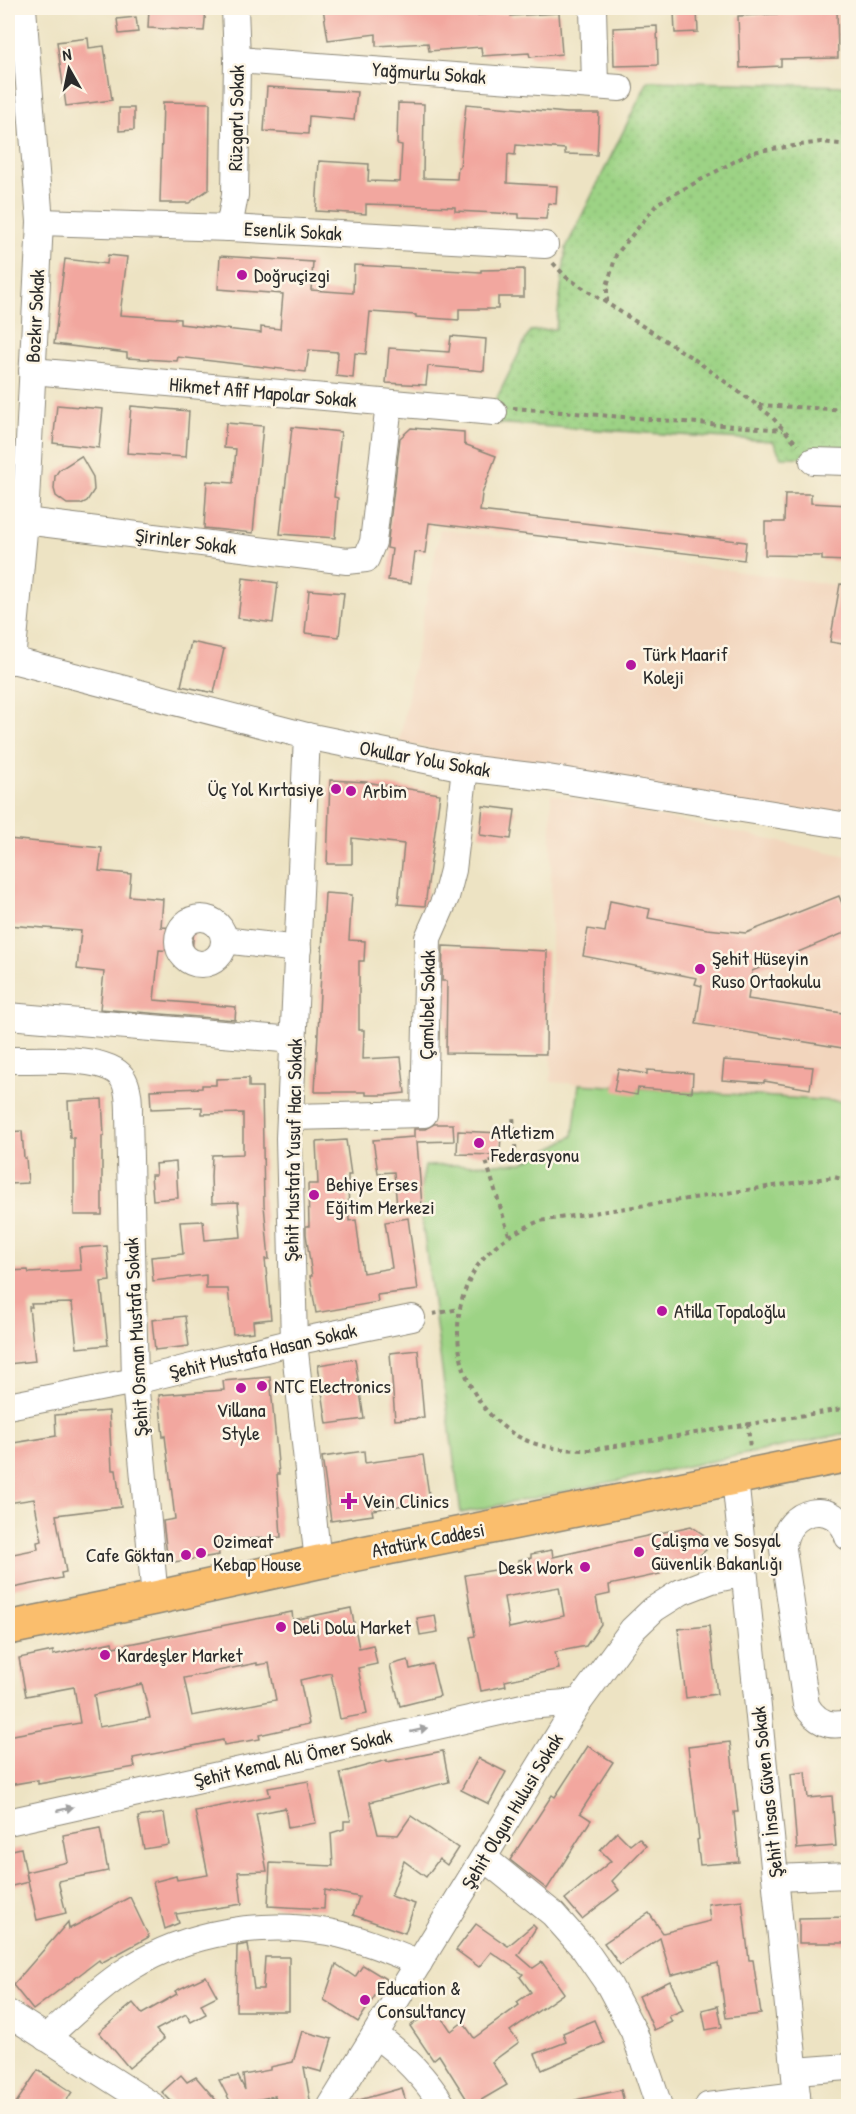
<svg xmlns="http://www.w3.org/2000/svg" width="856" height="2114" viewBox="0 0 856 2114" font-family="'Patrick Hand',sans-serif">
<style>
.built{fill:#f2d5bd}
.grass{fill:url(#grass-dots);stroke:#647f58;stroke-width:1.5}
.pitch{fill:#9dd385;stroke:#647f58;stroke-width:1.5}
.building{fill:#f2a79f;fill-rule:evenodd}
.lines{fill:none;stroke-linecap:round;stroke-linejoin:round}
.minor-casing{stroke:#8c8777;stroke-width:28}
.major-casing{stroke:#8c8777;stroke-width:36}
.path{stroke:#8c8777;stroke-width:4;stroke-dasharray:4.5 4.5;stroke-linecap:butt}
.minor{stroke:#fff;stroke-width:26}
.major{stroke:#fabe6d;stroke-width:33}
.oneway{fill:#a0a0a0}
.poi-dot{fill:#b5179e;stroke:#fcf5e5;stroke-width:2}
.labels{text-anchor:middle;stroke-width:5;stroke-linejoin:round;paint-order:stroke}
.street-label{font-size:20px;fill:#2b2b2b;stroke:#fcf5e5}
.poi-label{font-size:20px;fill:#2b2b2b;stroke:#fcf5e5;text-anchor:start}
</style>
<defs>
<pattern id="grass-dots" width="8" height="8" patternUnits="userSpaceOnUse" patternTransform="scale(1.5)"><rect width="8" height="8" fill="#9dd385"/><path d="M2 2h.1M6 6h.1" fill="none" stroke="#87b573" stroke-width="1.8" stroke-linecap="round"/></pattern>
</defs>
<rect width="100%" height="100%" fill="#fcf5e5"/>
<filter id="ink" filterUnits="userSpaceOnUse"><feTurbulence type="fractalNoise" baseFrequency=".0167" numOctaves="2"/><feDisplacementMap in="SourceGraphic" scale="12" xChannelSelector="R" yChannelSelector="G"/><feConvolveMatrix kernelMatrix="1 2 1 2 8 2 1 2 1" color-interpolation-filters="sRGB"/></filter>
<filter id="wash" filterUnits="userSpaceOnUse"><feTurbulence type="fractalNoise" baseFrequency=".008" numOctaves="4" result="noise"/><feDisplacementMap in="SourceGraphic" scale="24" xChannelSelector="R" yChannelSelector="G"/><feGaussianBlur stdDeviation="1.35" result="paint"/><feColorMatrix in="noise" values="0 0 0 0 0 0 0 0 0 0 0 0 0 0 0 0 0 1.4 0 .05"/><feComposite in="paint" operator="in"/></filter>
<g filter="url(#wash)">
<rect width="100%" height="100%" fill="#ede3c3"/>
<g class="built">
<polygon points="440,529 848,587 848,825 399,743"/>
<polygon points="551,794 848,856 848,1102 551,1082"/>
</g>
<polygon class="grass" points="648,81 848,86 848,458 781,457 773,441 492,423 494,404 530,331 556,329 566,248"/>
<polygon class="pitch" points="579,1084 848,1102 848,1433 461,1513 419,1197 425,1166 523,1163 573,1136"/>
<g id="blocks">
<g class="building">
<polygon points="149,8 206,8 204,31 148,28"/>
<polygon points="323,8 406,8 406,11 458,8 459,16 511,13 511,16 559,13 562,54 530,57 529,53 482,56 481,47 429,51 428,43 376,46 376,34 328,40"/>
<polygon points="796,8 837,8 838,58 781,59 781,66 740,68 738,16 796,13"/>
<polygon points="697,10 698,32 675,33 674,11"/>
<polygon points="136,17 138,32 119,34 117,19"/>
<polygon points="657,26 658,65 614,66 613,28"/>
<polygon points="88,38 89,48 104,46 112,100 66,106 57,42"/>
<polygon points="267,87 357,92 354,120 309,116 308,134 264,131"/>
<polygon points="163,102 210,103 209,189 189,203 160,203"/>
<polygon points="398,103 424,104 423,178 457,179 458,167 460,167 466,104 567,113 599,113 597,155 565,154 565,149 516,145 515,155 508,154 507,183 557,186 556,204 548,203 546,219 519,218 519,214 455,211 455,207 366,204 366,214 316,211 319,161 369,164 368,181 400,182 402,145 397,144"/>
<polygon points="119,108 134,108 134,130 119,131"/>
<polygon points="108,255 127,257 120,315 180,319 180,324 261,333 261,327 280,329 283,294 218,289 220,256 313,262 311,290 353,293 354,265 481,272 481,270 524,269 524,297 498,297 498,309 459,309 459,320 416,317 416,315 370,312 366,354 355,353 353,378 336,376 338,352 309,350 306,372 178,357 177,361 127,358 127,353 54,344 65,259 107,264"/>
<polygon points="451,336 486,339 484,371 428,366 426,385 386,383 389,348 449,352"/>
<polygon points="57,405 103,409 99,448 53,443"/>
<polygon points="131,406 189,411 186,457 127,453"/>
<polygon points="226,423 263,426 253,533 204,528 207,481 233,483 236,449 224,448"/>
<polygon points="292,427 341,432 334,497 338,498 335,538 280,534"/>
<polygon points="411,428 464,432 464,444 496,456 482,494 480,511 746,542 744,560 429,523 425,553 415,552 411,583 388,580 392,549 387,548 400,438"/>
<polygon points="81,456 93,477 94,490 87,501 81,504 67,504 56,496 54,489 55,476 59,470"/>
<polygon points="785,494 811,494 811,503 849,505 849,561 822,560 822,556 765,555 765,522 784,522"/>
<polygon points="243,578 278,583 273,623 238,618"/>
<polygon points="840,584 849,585 849,645 830,642"/>
<polygon points="309,590 344,593 339,637 305,633"/>
<polygon points="191,642 224,649 214,693 181,686"/>
<polygon points="330,780 366,782 440,794 425,906 398,904 404,844 352,838 352,864 327,864"/>
<polygon points="483,806 515,810 511,839 480,835"/>
<polygon points="8,839 102,848 99,871 131,874 129,896 163,899 161,927 194,929 192,952 159,950 154,1000 236,1007 235,1020 100,1009 104,972 77,969 81,931 8,925"/>
<polygon points="325,893 352,895 349,940 365,941 364,961 359,961 359,1030 364,1030 363,1059 401,1057 405,1093 386,1095 366,1095 366,1092 315,1092"/>
<polygon points="839,896 849,920 849,931 752,971 748,999 849,1014 849,1049 696,1024 702,986 695,984 697,978 583,956 588,929 605,932 610,901 650,909 648,918 707,929 746,933"/>
<polygon points="443,946 547,951 546,1054 446,1053 447,981 442,981"/>
<polygon points="724,1060 813,1067 810,1089 764,1081 764,1083 722,1080"/>
<polygon points="618,1069 647,1074 647,1070 693,1073 692,1092 638,1088 637,1095 614,1091"/>
<polygon points="249,1078 249,1087 262,1087 264,1205 269,1259 265,1259 271,1319 253,1321 254,1332 233,1334 228,1289 206,1289 206,1275 153,1281 151,1257 183,1254 180,1222 203,1221 205,1240 241,1237 238,1202 212,1203 211,1177 212,1155 243,1154 243,1113 202,1114 202,1107 151,1109 150,1090 202,1088 202,1085 216,1085 216,1079"/>
<polygon points="102,1099 104,1136 102,1136 102,1215 74,1215 74,1138 70,1138 68,1101"/>
<polygon points="434,1124 453,1124 454,1141 417,1142 422,1206 397,1208 394,1172 378,1173 373,1140 414,1137 414,1129 425,1129"/>
<polygon points="22,1131 24,1158 26,1158 28,1183 8,1184 8,1132"/>
<polygon points="458,1131 501,1133 500,1155 457,1154"/>
<polygon points="346,1140 351,1175 348,1175 349,1221 356,1220 363,1273 392,1268 385,1222 408,1218 418,1290 377,1295 378,1302 316,1313 310,1276 312,1276 306,1234 306,1226 309,1226 308,1184 318,1184 316,1142"/>
<polygon points="176,1162 178,1198 153,1200 151,1175 156,1175 155,1164"/>
<polygon points="107,1246 110,1281 101,1282 108,1345 77,1348 72,1303 31,1304 32,1307 29,1307 35,1361 8,1364 8,1271 28,1270 29,1273 81,1270 79,1248"/>
<polygon points="185,1316 189,1346 155,1350 152,1320"/>
<polygon points="418,1350 424,1418 395,1420 390,1353"/>
<polygon points="355,1359 364,1419 327,1424 318,1365"/>
<polygon points="270,1377 279,1474 277,1474 281,1537 217,1541 219,1555 168,1563 163,1521 175,1519 165,1436 163,1437 159,1395 224,1390 223,1381"/>
<polygon points="109,1411 112,1470 116,1470 121,1507 56,1515 66,1572 61,1573 62,1578 8,1589 8,1555 38,1549 37,1542 42,1541 34,1499 8,1503 8,1444 56,1436 55,1415"/>
<polygon points="364,1451 365,1463 423,1455 430,1501 372,1510 373,1515 331,1521 322,1457"/>
<path d="M 691,1526 L 704,1535 L 706,1550 L 693,1561 L 658,1568 L 660,1574 L 609,1585 L 610,1594 L 596,1597 L 601,1624 L 586,1646 L 555,1652 L 559,1669 L 505,1681 L 506,1686 L 481,1691 L 470,1637 L 475,1636 L 465,1575 L 519,1566 L 518,1560 L 531,1558 L 531,1554 L 552,1550 L 553,1557 ZM 559,1587 L 564,1616 L 509,1628 L 504,1597 Z"/>
<path d="M 351,1608 L 359,1648 L 373,1645 L 377,1664 L 358,1668 L 367,1714 L 340,1719 L 331,1673 L 300,1680 L 309,1724 L 259,1735 L 260,1739 L 224,1745 L 223,1740 L 133,1758 L 135,1767 L 38,1784 L 38,1780 L 8,1785 L 8,1736 L 80,1723 L 74,1687 L 26,1696 L 19,1658 L 53,1651 L 53,1655 L 112,1642 L 113,1647 L 292,1612 L 293,1620 ZM 257,1663 L 257,1665 L 269,1663 L 276,1700 L 192,1716 L 184,1678 ZM 142,1684 L 150,1718 L 99,1727 L 94,1695 Z"/>
<polygon points="435,1615 438,1632 420,1635 417,1618"/>
<polygon points="709,1626 717,1694 686,1698 678,1629"/>
<polygon points="408,1660 410,1669 432,1664 440,1696 400,1706 390,1665"/>
<polygon points="730,1742 738,1812 734,1812 739,1862 700,1865 697,1840 699,1839 688,1747"/>
<polygon points="588,1746 613,1762 580,1813 591,1820 547,1889 510,1860 552,1795 555,1797"/>
<polygon points="443,1751 449,1782 370,1802 378,1834 398,1835 411,1816 458,1848 447,1865 439,1859 426,1877 404,1861 391,1896 415,1904 405,1933 353,1915 359,1897 325,1890 324,1909 268,1906 270,1863 333,1866 331,1833 344,1829 344,1821 351,1821 340,1773 387,1760 387,1762"/>
<polygon points="478,1758 506,1772 489,1804 461,1790"/>
<polygon points="805,1772 808,1798 832,1796 836,1846 797,1849 791,1774"/>
<polygon points="308,1781 316,1823 288,1828 285,1808 256,1814 267,1871 238,1872 242,1904 176,1914 179,1923 165,1929 153,1882 176,1876 177,1880 208,1875 195,1811 270,1796 268,1788"/>
<polygon points="164,1813 169,1845 144,1849 138,1817"/>
<polygon points="100,1828 108,1871 58,1881 66,1913 37,1920 26,1872 68,1862 63,1835"/>
<polygon points="617,1832 630,1845 639,1838 646,1846 612,1881 619,1890 582,1919 565,1899 611,1861 600,1850"/>
<polygon points="21,1848 28,1882 8,1887 8,1851"/>
<polygon points="130,1897 149,1937 101,1963 99,1960 33,2010 13,1985 68,1922 69,1929"/>
<polygon points="742,1900 749,1960 753,1960 761,2014 726,2018 718,1963 671,1975 660,1938 620,1965 604,1943 649,1913 663,1933 710,1921 708,1904"/>
<polygon points="849,1917 849,1943 799,1943 799,1918"/>
<polygon points="476,1924 508,1946 533,1925 536,1928 518,1955 533,1968 542,1962 564,1993 510,2031 519,2042 492,2062 507,2085 471,2106 439,2055 433,2060 410,2026 436,2008 451,2031 463,2022 474,2038 519,2005 517,2002 531,1992 520,1977 523,1974 491,1952 479,1967 456,1950"/>
<polygon points="248,1944 254,1989 263,1989 265,1957 289,1957 289,2011 236,2011 237,1946"/>
<polygon points="336,1964 355,1977 363,1965 386,1979 358,2022 324,2000"/>
<polygon points="206,1976 217,1996 201,2004 206,2014 191,2022 186,2014 156,2030 164,2039 129,2068 99,2032 133,2003 142,2014 177,1994 175,1991"/>
<polygon points="670,1981 683,2010 669,2016 672,2022 654,2030 639,1996"/>
<polygon points="718,2006 722,2027 706,2030 702,2010"/>
<polygon points="594,2020 604,2043 542,2070 535,2054 566,2042 563,2033"/>
<polygon points="302,2031 332,2039 322,2072 304,2067 311,2105 277,2106 275,2096 232,2105 219,2080 238,2076 245,2090 243,2075 270,2070 270,2067 293,2062"/>
<polygon points="38,2070 72,2092 63,2106 14,2106"/>
<polygon points="181,2075 187,2082 196,2077 221,2106 176,2106 162,2092"/>
<polygon points="402,2088 407,2106 353,2106 352,2102"/>
<polygon points="621,2090 625,2106 576,2106 575,2100"/>
</g>
</g>
</g>
<g filter="url(#ink)">
<use href="#blocks" fill-opacity="0" stroke="#8c8777" stroke-width="1.5"/>
<g class="lines">
<defs>
<g id="minor">
<polyline points="593,8 595,85"/>
<polyline points="237,60 620,88"/>
<polyline points="40,222 229,228 545,245"/>
<polyline points="229,228 235,195 237,60 235,8"/>
<polyline points="32,371 494,412"/>
<polyline points="813,461 848,462"/>
<polyline points="8,514 25,521 347,561 366,559 373,542 389,404"/>
<polyline points="8,659 307,736 465,768 548,778 848,826"/>
<polyline points="12,661 25,521 40,222 23,8"/>
<polyline points="307,736 289,1138 294,1342 318,1562"/>
<circle cx="201" cy="941" r="23"/>
<polyline points="224,940 298,949"/>
<polyline points="8,1016 294,1040"/>
<path d="M 8,1060 C 35,1061 105,1054 122,1077 C 129,1087 129,1102 129,1114 L 135,1381 L 155,1598"/>
<polyline points="291,1117 424,1114 428,938 446,897 453,870 465,768"/>
<polyline points="8,1406 135,1381 294,1342 412,1318"/>
<polyline points="735,1478 798,2106"/>
<path d="M 848,1537 C 837,1497 784,1508 783,1549 L 806,1705 C 815,1721 830,1729 848,1722"/>
<polyline points="8,1822 527,1706 579,1702"/>
<polyline points="484,1858 553,1914 584,1949 609,1985 634,2032 659,2106"/>
<polyline points="776,1878 848,1875"/>
<polyline points="8,2013 153,2106"/>
<path d="M 375,2035 C 404,2055 425,2077 443,2106"/>
<path d="M 46,2038 C 73,2014 100,1987 130,1968 C 188,1932 262,1920 328,1932 C 360,1938 390,1951 419,1963"/>
<polyline points="795,2071 848,2067"/>
<polyline points="331,2106 579,1702 632,1630 654,1609 681,1592 712,1580 744,1573"/>
<polyline points="708,2106 797,2095"/>
</g>
<polyline id="major" points="8,1628 155,1598 318,1562 848,1455"/>
</defs>
<use href="#minor" class="minor-casing"/>
<use href="#major" class="major-casing"/>
<g class="path">
<polyline points="553,263 566,277 694,359 757,405 771,416 798,445"/>
<polyline points="607,302 607,286 616,255 658,203 752,152 821,142 848,145"/>
<polyline points="759,405 848,410"/>
<polyline points="513,408 783,430"/>
<path d="M 848,1181 L 834,1177 L 539,1221 C 522,1229 506,1236 492,1249 C 436,1302 452,1401 519,1437 C 542,1449 565,1450 591,1450 L 848,1408"/>
<polyline points="509,1235 486,1161 516,1159 513,1115"/>
<polyline points="433,1314 459,1309"/>
<polyline points="748,1423 750,1450"/>
</g>
<use href="#minor" class="minor"/>
<use href="#major" class="major"/>
</g>
<defs><path id="oneway-solid" d="M-6-.8H1V-3.2L6.5 0L1 3.2V.8H-6Z" transform="scale(1.5)"/></defs>
<g class="oneway">
<use href="#oneway-solid" transform="translate(419 1730) rotate(-13)"/>
<use href="#oneway-solid" transform="translate(65 1809) rotate(-13)"/>
</g>
</g>
<g class="poi-dot">
<circle cx="242" cy="275" r="6"/>
<circle cx="631" cy="665" r="6"/>
<circle cx="336" cy="789" r="6"/>
<circle cx="351" cy="791" r="6"/>
<circle cx="700" cy="969" r="6"/>
<circle cx="479" cy="1143" r="6"/>
<circle cx="314" cy="1195" r="6"/>
<circle cx="662" cy="1311" r="6"/>
<circle cx="262" cy="1386" r="6"/>
<circle cx="241" cy="1388" r="6"/>
<path d="M346 1492h6v6h6v6h-6v6h-6v-6h-6v-6h6z"/>
<circle cx="639" cy="1552" r="6"/>
<circle cx="201" cy="1553" r="6"/>
<circle cx="186" cy="1555" r="6"/>
<circle cx="585" cy="1567" r="6"/>
<circle cx="281" cy="1627" r="6"/>
<circle cx="105" cy="1655" r="6"/>
<circle cx="365" cy="2000" r="6"/>
</g>
<g class="labels">
<g class="street-label">
<text transform="translate(429 73) rotate(4)" y="7">Yağmurlu Sokak</text>
<text transform="translate(236 118) rotate(-89)" y="7">Rüzgarlı Sokak</text>
<text transform="translate(293 231) rotate(3)" y="7">Esenlik Sokak</text>
<text transform="translate(35 316) rotate(-87)" y="7">Bozkır Sokak</text>
<text transform="translate(263 392) rotate(5)" y="7">Hikmet Afif Mapolar Sokak</text>
<text transform="translate(186 541) rotate(7)" y="7">Şirinler Sokak</text>
<text transform="translate(425 759) rotate(10)" y="7">Okullar Yolu Sokak</text>
<text transform="translate(427 1005) rotate(-89)" y="7">Çamlıbel Sokak</text>
<text transform="translate(293 1150) rotate(-89)" y="7">Şehit Mustafa Yusuf Hacı Sokak</text>
<text transform="translate(136 1337) rotate(-93)" y="7">Şehit Osman Mustafa Sokak</text>
<text transform="translate(263 1351) rotate(-13)" y="7">Şehit Mustafa Hasan Sokak</text>
<text transform="translate(428 1540) rotate(-11)" y="7">Atatürk Caddesi</text>
<text transform="translate(293 1758) rotate(-13)" y="7">Şehit Kemal Ali Ömer Sokak</text>
<text transform="translate(767 1792) rotate(-96)" y="7">Şehit İnsas Güven Sokak</text>
<text transform="translate(512 1811) rotate(-59)" y="7">Şehit Olgun Hulusi Sokak</text>
</g>
<g class="poi-label">
<text x="254" y="282">Doğruçizgi</text>
<text x="643" y="661">Türk Maarif<tspan x="643" dy="23">Koleji</tspan></text>
<text x="324" y="796" text-anchor="end">Üç Yol Kırtasiye</text>
<text x="363" y="798">Arbim</text>
<text x="712" y="965">Şehit Hüseyin<tspan x="712" dy="23">Ruso Ortaokulu</tspan></text>
<text x="491" y="1139">Atletizm<tspan x="491" dy="23">Federasyonu</tspan></text>
<text x="326" y="1191">Behiye Erses<tspan x="326" dy="23">Eğitim Merkezi</tspan></text>
<text x="674" y="1318">Atilla Topaloğlu</text>
<text x="274" y="1393">NTC Electronics</text>
<text x="241" y="1417" text-anchor="middle">Villana<tspan x="241" dy="23">Style</tspan></text>
<text x="362" y="1508">Vein Clinics</text>
<text x="651" y="1547">Çalişma ve Sosyal<tspan x="651" dy="23">Güvenlik Bakanlığı</tspan></text>
<text x="213" y="1548">Ozimeat<tspan x="213" dy="23">Kebap House</tspan></text>
<text x="174" y="1562" text-anchor="end">Cafe Göktan</text>
<text x="573" y="1574" text-anchor="end">Desk Work</text>
<text x="293" y="1634">Deli Dolu Market</text>
<text x="117" y="1662">Kardeşler Market</text>
<text x="377" y="1995">Education &amp;<tspan x="377" dy="23">Consultancy</tspan></text>
</g>
</g>
<rect width="856" height="2114" fill="none" stroke="#fcf5e5" stroke-width="30"/>
<g transform="translate(69 69) rotate(351)" stroke="#fcf5e5" stroke-width="4.5" paint-order="stroke">
<path d="M0-4.5L10 22L0 15L-10 22Z" fill="#2b2b2b"/>
<text y="-9" font-size="16" font-weight="bold" text-anchor="middle" fill="#2b2b2b">N</text>
</g>
</svg>
